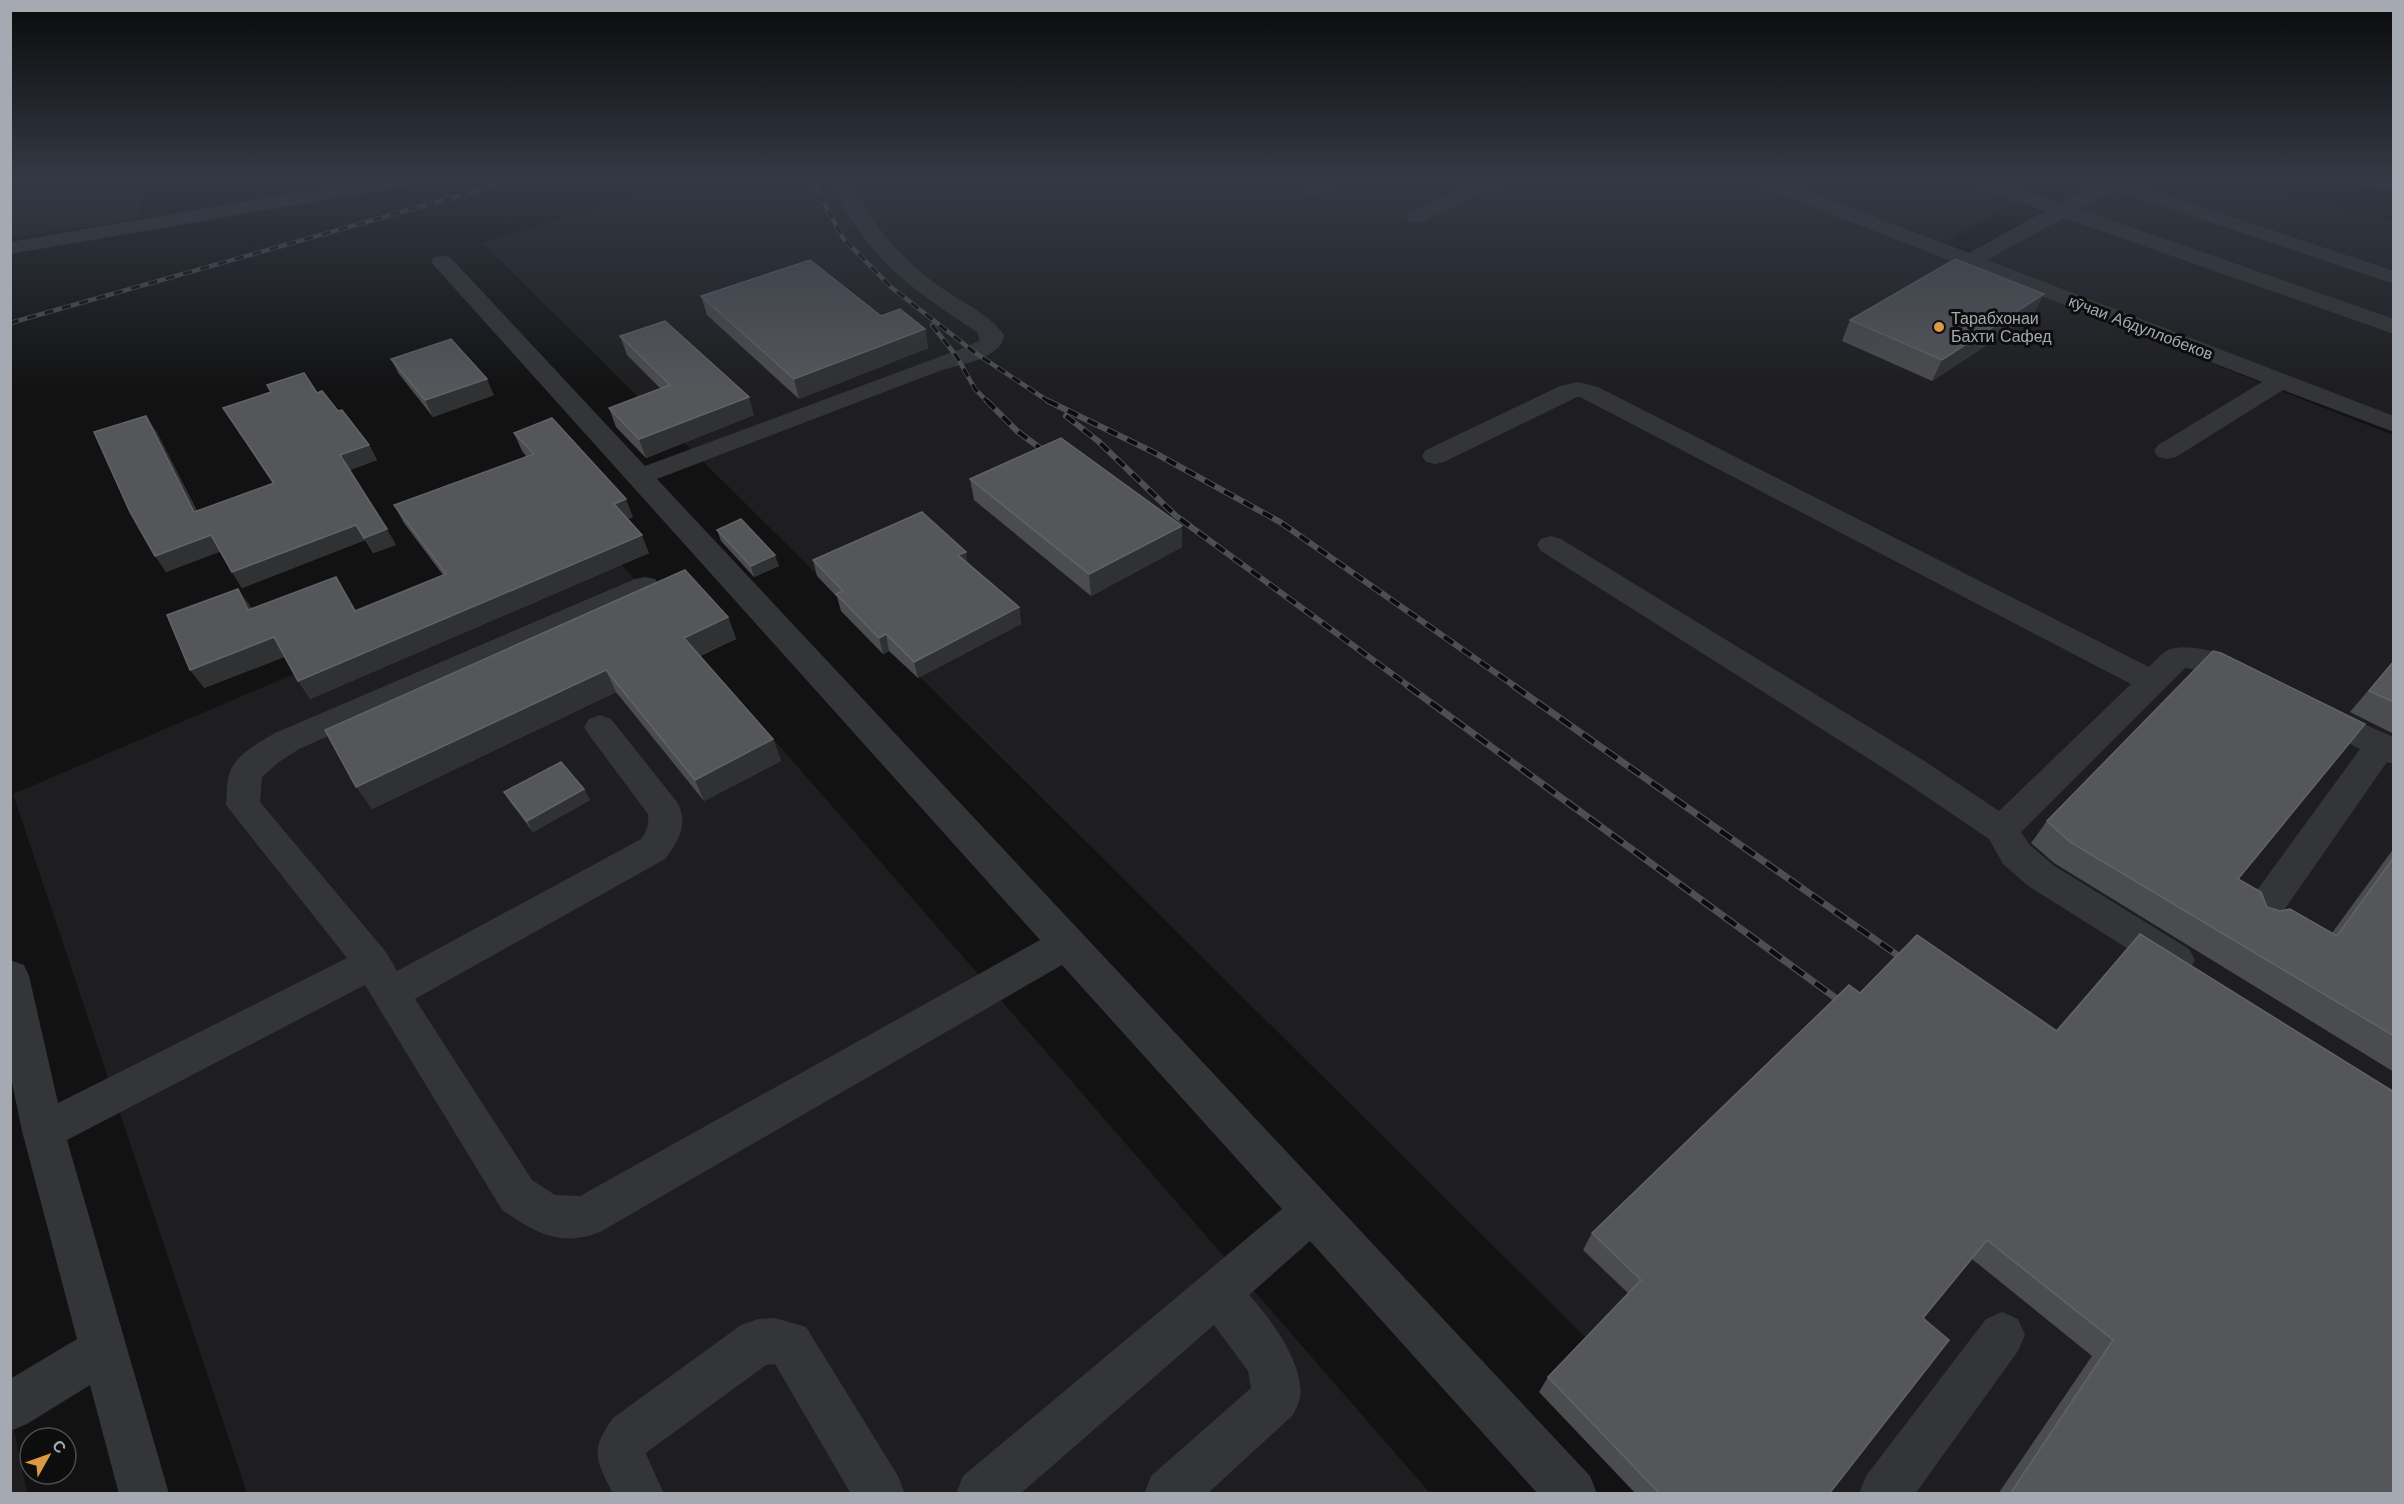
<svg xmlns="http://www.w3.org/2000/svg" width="2404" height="1504" viewBox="0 0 2404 1504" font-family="'Work Sans',sans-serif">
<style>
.built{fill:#1e1e20}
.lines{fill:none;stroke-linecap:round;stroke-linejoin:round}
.minor{fill:#333538;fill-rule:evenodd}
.rail-far2-casing{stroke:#4d4f52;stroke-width:4.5}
.rail-far1-casing{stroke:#4d4f52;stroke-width:6}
.rail-casing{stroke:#4d4f52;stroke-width:7}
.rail-far2{stroke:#0d0d0e;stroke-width:3;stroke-dasharray:9;stroke-linecap:butt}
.rail-far1{stroke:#0d0d0e;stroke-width:4;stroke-dasharray:11;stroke-linecap:butt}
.rail{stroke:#0d0d0e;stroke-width:4.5;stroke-dasharray:14;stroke-linecap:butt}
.wall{fill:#4b4c4f}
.shaded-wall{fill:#303133}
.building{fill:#54565a;stroke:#616368;stroke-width:1.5}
.poi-dot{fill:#da9943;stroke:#0d0d0e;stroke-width:2}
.labels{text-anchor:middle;stroke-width:6;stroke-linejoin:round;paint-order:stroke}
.far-poi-label{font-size:16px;fill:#a5aab2;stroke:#0d0d0e;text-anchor:start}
.far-street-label{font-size:16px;fill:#a5aab2;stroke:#0d0d0e}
</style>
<rect width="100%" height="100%" fill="#121213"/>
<g class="built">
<polygon points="11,177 142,177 139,219 11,238"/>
<polygon points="695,177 1739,177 2393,435 2393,1493 1742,1493 483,243"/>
<polygon points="1773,177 2055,177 1945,243"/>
<polygon points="2097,177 2205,177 2393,221 2393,416 1977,258"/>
<polygon points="602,542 1430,1493 247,1493 13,794"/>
<polygon points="11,1415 27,1493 11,1493"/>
</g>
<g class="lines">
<g class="minor">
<polygon points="386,177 432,177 430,181 423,183 10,254 10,242"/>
<path d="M 828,177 L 848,177 C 873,227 900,259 946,291 C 965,304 990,315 1004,335 C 1001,359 962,364 942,370 L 657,479 L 1590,1476 L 1597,1494 L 1538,1494 L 1310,1241 L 1249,1295 C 1270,1318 1305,1364 1300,1398 C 1299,1403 1295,1410 1293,1415 L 1207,1494 L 1144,1494 L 1151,1476 L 1251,1388 L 1248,1371 L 1214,1325 L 1020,1494 L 956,1494 L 963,1476 L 1282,1209 L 1062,965 L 600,1232 C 559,1248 535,1232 502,1210 L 365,985 L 67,1140 L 169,1494 L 119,1494 L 90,1385 L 27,1424 L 10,1431 L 10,1379 L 77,1339 L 22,1131 L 10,1073 L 10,960 L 24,965 L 29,976 L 58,1103 L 347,958 L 226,805 C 227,795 226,782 230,772 C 236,754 260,742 275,733 L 635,579 L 645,577 L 655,579 L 660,586 L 655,593 L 299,749 L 279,762 L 262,777 L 260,802 L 386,952 L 397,971 L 641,839 C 647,831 649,825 648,814 L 589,735 L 584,727 L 589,719 L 600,715 L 611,719 L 677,802 C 689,823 679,841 665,859 L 415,999 L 532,1180 L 555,1195 L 580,1196 L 1040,940 L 431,262 L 434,257 L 442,256 L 450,257 L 645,466 L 966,347 L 980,340 L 977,332 C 905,285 866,257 828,177 Z"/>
<polygon points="1323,177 1349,177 1347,181 1319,194 1305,194 1302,190 1305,186"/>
<polygon points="1486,177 1512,177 1510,181 1423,221 1416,223 1409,221 1406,217 1409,213"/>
<polygon points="1744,177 1772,177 1969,253 2045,211 1961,181 1959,177 1988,177 2061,203 2097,183 2125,181 2394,271 2394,284 2123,193 2108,193 2079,209 2394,319 2394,334 2064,218 1987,260 2394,416 2394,432 2283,390 2176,457 2167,459 2158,457 2154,451 2158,445 2262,382 1746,181"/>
<polygon points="2334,177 2394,179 2394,191 2343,183 2336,181"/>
<path d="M 1578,382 L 1598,387 L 2149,667 C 2154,662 2160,655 2166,651 C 2186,639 2249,658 2260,677 L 2255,685 C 2231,692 2210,670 2185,668 L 2021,832 L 2029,844 L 2053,865 L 2189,949 L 2195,960 L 2189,971 L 2176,976 L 2163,971 L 2027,885 L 2003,864 L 1989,839 L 1899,778 L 1541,551 L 1537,545 L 1541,539 L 1551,536 L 1561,539 L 1923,760 L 1999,811 L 2131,684 L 1580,397 L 1577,397 L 1444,462 L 1435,464 L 1426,462 L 1422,456 L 1426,450 L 1560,386 Z"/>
<polygon points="2317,703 2393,737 2394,764 2387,762 2273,926 2260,930 2247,926 2242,915 2247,904 2360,749 2306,722 2301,714 2306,706"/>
<polygon points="2002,1312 2018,1319 2025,1335 2018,1351 1915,1494 1859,1494 1866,1476 1986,1319"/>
<path d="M 775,1318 L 806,1327 L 898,1476 L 905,1494 L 851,1494 L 775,1364 L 766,1365 L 647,1452 L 646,1454 L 664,1494 L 613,1494 C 596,1459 589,1452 613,1418 L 741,1325 L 758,1319 Z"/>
</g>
<defs>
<g id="rail-far2">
<polyline points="815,177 816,187 843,238 891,287 974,352 1051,403"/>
<polyline points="10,323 525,177"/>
<polyline points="932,325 957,357 975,389 989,403"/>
</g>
<g id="rail-far1">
<polyline points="987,401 1017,431 1052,457"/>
<polyline points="1048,401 1153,452 1280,522 1516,687"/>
<polyline points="1066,416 1098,441 1176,516 1410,687"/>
</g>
<g id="rail">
<polyline points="1408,686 1848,1007"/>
<polyline points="1514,686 1910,964"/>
</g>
</defs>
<use href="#rail-far2" class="rail-far2-casing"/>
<use href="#rail-far1" class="rail-far1-casing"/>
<use href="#rail" class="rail-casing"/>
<use href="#rail-far2" class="rail-far2"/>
<use href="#rail-far1" class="rail-far1"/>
<use href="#rail" class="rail"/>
</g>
<g class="wall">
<polygon points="701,296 881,316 925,329 928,348 799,399 707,315"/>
<polygon points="2034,314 1932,381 1842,341 1850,320"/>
<polygon points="620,336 754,415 646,458 616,427 609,408 661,389 627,355"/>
<polygon points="391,359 494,395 433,417 399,374"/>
<polygon points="317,393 338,411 369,445 377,460 350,470 396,545 373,553 365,540 242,588 232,572 220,551 166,572 156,431 197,511 273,484 223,408"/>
<polygon points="514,433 633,517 628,519 649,553 310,699 284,657 204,688 251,607 252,609 336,577 356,611 443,575 404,523 394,505 527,457 522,451"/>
<polygon points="970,479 1182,526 1182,547 1091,596 974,500"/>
<polygon points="717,530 779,566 754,577 721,541"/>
<polygon points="813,560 968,563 1019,607 1021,624 918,678 889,651 883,654 841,611 837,597 817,576"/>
<polygon points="728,617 736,639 700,656 773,739 781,761 704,801 616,692 372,809 325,730"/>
<polygon points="2394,660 2394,734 2350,712"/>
<polygon points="584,789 590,800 533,832 511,803 504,792"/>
<polygon points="2047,821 2238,879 2267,907 2332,933 2394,848 2394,1072 2054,863 2031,843"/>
<polygon points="2140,934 2394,1494 1998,1494 2092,1356 1972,1259 1923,1318 1829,1494 1636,1494 1539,1392 1548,1377 1628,1293 1583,1250 1592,1233 1860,993 2056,1030"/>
</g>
<g class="shaded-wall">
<polygon points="2044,294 2034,314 1932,381 1942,360"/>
<polygon points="925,329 928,348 799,399 794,379"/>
<polygon points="487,379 494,395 433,417 425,400"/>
<polygon points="749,397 754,415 646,458 639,439"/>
<polygon points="146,416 156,431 205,528 194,512"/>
<polygon points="369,445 377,460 349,470 340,455"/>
<polygon points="626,499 633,517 621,522 614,504"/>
<polygon points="356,525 365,540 242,588 232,572"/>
<polygon points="1182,526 1182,547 1091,596 1089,574"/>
<polygon points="387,529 396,545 373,553 364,538"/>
<polygon points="211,535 222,551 166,572 155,556"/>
<polygon points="642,535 649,553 310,699 298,681"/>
<polygon points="966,552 968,568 958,555"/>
<polygon points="775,555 779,566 754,577 751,566"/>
<polygon points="238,589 251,607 261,628 248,610"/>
<polygon points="1019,607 1021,624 918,678 914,662"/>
<polygon points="728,617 736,639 692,659 684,638"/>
<polygon points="886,634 889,651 883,654 879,638"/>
<polygon points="274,637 286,656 204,688 190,670"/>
<polygon points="606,670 616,692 372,809 356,787"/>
<polygon points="773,739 781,761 704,801 695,780"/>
<polygon points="584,789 590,800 533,832 527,821"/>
</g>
<g class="building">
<polygon points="1955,259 2044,294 1942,360 1850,320"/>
<polygon points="810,260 881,316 900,309 925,329 794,379 701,296"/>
<polygon points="665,321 749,397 639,439 609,408 670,385 620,336"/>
<polygon points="451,339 487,379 425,400 391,359"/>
<polygon points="304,373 317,393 322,391 338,411 342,410 369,445 340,455 387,529 364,538 356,525 232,572 211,535 155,556 130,512 94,432 146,416 194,512 274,483 223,408 271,392 267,385"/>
<polygon points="552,418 626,499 614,504 642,535 298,681 274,637 190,670 167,615 238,589 248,610 336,577 355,611 446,574 394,505 534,454 514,433"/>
<polygon points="1061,438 1182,526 1089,574 970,479"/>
<polygon points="922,512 966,552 958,555 1019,607 914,662 886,634 879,638 836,594 843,591 813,560"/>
<polygon points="741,519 775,555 751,566 717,530"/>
<polygon points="685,570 728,617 684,638 773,739 695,780 606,670 356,787 325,730"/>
<polygon points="2213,651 2221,653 2365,724 2238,879 2261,892 2267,907 2280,911 2290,909 2337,936 2394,857 2394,1036 2070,842 2047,821"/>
<polygon points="2394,661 2394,702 2369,691"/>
<polygon points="561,762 584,789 527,821 504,792"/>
<polygon points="2140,934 2394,1092 2394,1494 2010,1494 2113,1340 1987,1240 1923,1318 1949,1340 1829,1494 1660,1494 1548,1377 1641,1280 1592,1233 1849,985 1860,993 1917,935 2057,1031"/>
</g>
<linearGradient id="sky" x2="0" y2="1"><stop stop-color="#0a0a0a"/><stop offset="0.46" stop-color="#333944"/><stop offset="1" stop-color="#333944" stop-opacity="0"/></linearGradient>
<rect width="2404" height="388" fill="url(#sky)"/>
<circle class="poi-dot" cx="1939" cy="327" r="6"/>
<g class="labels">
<g class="far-poi-label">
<text x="1951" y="324">Тарабхонаи<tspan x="1951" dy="18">Бахти Сафед</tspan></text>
</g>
<g class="far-street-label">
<text transform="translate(2141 327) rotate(21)" y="6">кӯчаи Абдуллобеков</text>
</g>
</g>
<rect width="2404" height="1504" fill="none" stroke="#a5aab2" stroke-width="24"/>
<g transform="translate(48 1456) rotate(50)"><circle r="28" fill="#0d0d0e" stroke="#4a4c50" stroke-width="1.5"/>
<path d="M0-4.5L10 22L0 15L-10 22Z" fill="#da9943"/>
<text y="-9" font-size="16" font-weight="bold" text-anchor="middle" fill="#a5aab2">С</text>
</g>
</svg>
